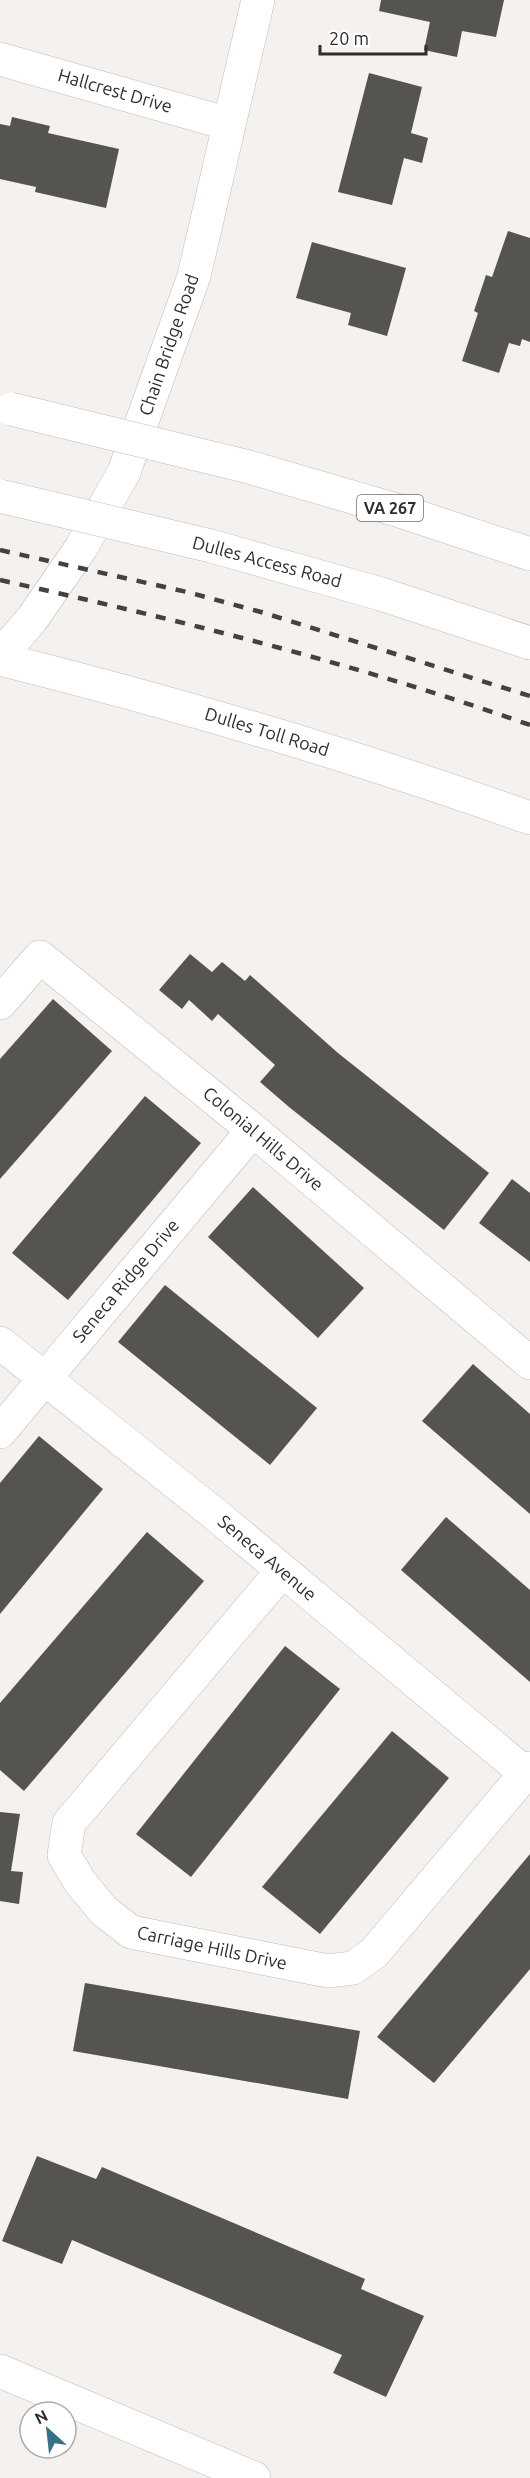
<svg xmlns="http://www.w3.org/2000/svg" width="530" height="2478" viewBox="0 0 530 2478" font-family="Ubuntu,sans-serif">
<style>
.building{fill:#555451}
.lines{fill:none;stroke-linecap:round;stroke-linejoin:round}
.street-casing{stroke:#bebcb9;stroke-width:34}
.secondary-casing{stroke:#bebcb9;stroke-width:34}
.highway-casing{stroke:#bebcb9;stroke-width:34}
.street{stroke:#fff;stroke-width:33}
.secondary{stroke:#fff;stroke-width:33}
.highway{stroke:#fff;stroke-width:33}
.rail{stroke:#424240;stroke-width:4.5;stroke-dasharray:10 10;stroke-linecap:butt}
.highway-bridge-casing{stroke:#bebcb9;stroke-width:34;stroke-linecap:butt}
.highway-bridge{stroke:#fff;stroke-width:33}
.labels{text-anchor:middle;stroke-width:6;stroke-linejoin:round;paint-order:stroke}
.shield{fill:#fff;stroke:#6d6d6b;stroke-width:1.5}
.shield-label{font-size:16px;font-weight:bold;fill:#2e2e2c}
.street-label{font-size:18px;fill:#2e2e2c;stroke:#fff}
</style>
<rect width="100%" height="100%" fill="#f4f1ee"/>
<g class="building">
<polygon points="381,0 504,0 496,37 462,31 457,57 424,50 430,22 379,11"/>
<polygon points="369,73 422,87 411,133 428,138 422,163 404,158 392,205 338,192"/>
<polygon points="12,117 50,126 48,133 119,149 106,208 35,192 36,187 0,179 0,124 10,126"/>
<polygon points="508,231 530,238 530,342 522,339 520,346 509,343 499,373 462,361 478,313 474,311 486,275 492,277"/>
<polygon points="312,242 406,268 387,336 348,325 351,313 296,298"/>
<polygon points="190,954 212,972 222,962 245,981 250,975 338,1053 489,1173 444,1230 289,1107 260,1082 275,1065 218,1014 212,1021 189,1000 182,1009 159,990"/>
<polygon points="53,999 112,1051 0,1179 0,1059"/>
<polygon points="145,1096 201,1143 68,1300 12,1253"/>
<polygon points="512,1179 530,1193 530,1262 479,1223"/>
<polygon points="253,1187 364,1288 318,1338 208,1237"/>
<polygon points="165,1285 317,1408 270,1465 118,1342"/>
<polygon points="473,1364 530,1414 530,1514 422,1421"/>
<polygon points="39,1436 103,1489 0,1614 0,1483"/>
<polygon points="446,1517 530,1590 530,1682 401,1570"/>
<polygon points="147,1532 204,1581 24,1791 0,1770 0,1703"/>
<polygon points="285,1646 340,1689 191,1877 136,1834"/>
<polygon points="392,1731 449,1778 320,1934 262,1887"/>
<polygon points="0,1812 20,1814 11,1871 23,1872 19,1904 0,1901"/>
<polygon points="530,1854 530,1969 434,2083 377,2037"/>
<polygon points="85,1983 360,2031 348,2099 73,2051"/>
<polygon points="37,2156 96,2179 102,2167 365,2279 361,2289 424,2316 386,2397 333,2373 342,2355 72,2240 62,2264 2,2241"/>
</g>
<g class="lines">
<defs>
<g id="street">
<polyline points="0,59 229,124"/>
<polyline points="0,1003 40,957 253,1130 530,1363"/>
<polyline points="0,1343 216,1515 530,1777"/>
<polyline points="0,1432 253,1130"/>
<polyline points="282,1571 69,1823 64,1855 80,1882 104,1911 131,1932 328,1971 353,1968 374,1953 530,1768"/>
</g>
<g id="secondary">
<polyline points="0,656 32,619 81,548 124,472 194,276 258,0"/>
<polyline points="0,2371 254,2478"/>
</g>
<g id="highway">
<polyline points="249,467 400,511 530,554"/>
<polyline points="211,546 381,594 530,643"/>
<path d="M 0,659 C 179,704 356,756 530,818"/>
</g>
</defs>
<use href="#street" class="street-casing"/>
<use href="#secondary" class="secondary-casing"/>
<use href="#highway" class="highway-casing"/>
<use href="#street" class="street"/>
<use href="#secondary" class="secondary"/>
<use href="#highway" class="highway"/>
<g class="rail">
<polyline points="0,550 187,592 261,612 530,696"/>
<path d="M 0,580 C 179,620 357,664 530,725"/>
</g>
<defs>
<g id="highway-bridge">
<polyline points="11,409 249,467"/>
<polyline points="0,496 211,546"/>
</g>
</defs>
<use href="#highway-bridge" class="highway-bridge-casing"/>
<use href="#highway-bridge" class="highway-bridge"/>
</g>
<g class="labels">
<rect class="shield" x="357" y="495" width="66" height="26" rx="4.5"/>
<g class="shield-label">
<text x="390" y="514">VA 267</text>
</g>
<g class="street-label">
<text transform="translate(115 91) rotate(16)" y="6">Hallcrest Drive</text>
<text transform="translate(169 345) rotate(-71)" y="6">Chain Bridge Road</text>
<text transform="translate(267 562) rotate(15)" y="6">Dulles Access Road</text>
<text transform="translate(267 732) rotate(17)" y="6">Dulles Toll Road</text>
<text transform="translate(263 1139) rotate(40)" y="6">Colonial Hills Drive</text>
<text transform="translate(126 1281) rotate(-50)" y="6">Seneca Ridge Drive</text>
<text transform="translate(267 1558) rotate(40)" y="6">Seneca Avenue</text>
<text transform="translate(212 1948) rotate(12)" y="6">Carriage Hills Drive</text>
</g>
</g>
<g transform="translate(48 2430) rotate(333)"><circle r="28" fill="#ffffff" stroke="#ababab" stroke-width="1.5"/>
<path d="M0-4.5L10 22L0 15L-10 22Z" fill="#337287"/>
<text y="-9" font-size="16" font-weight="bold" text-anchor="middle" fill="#2e2e2c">N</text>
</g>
<path d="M320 45v9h106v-9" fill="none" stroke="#2e2e2c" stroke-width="3"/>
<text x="329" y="45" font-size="18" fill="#2e2e2c" stroke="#ffffff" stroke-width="4.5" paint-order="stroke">20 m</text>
</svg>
